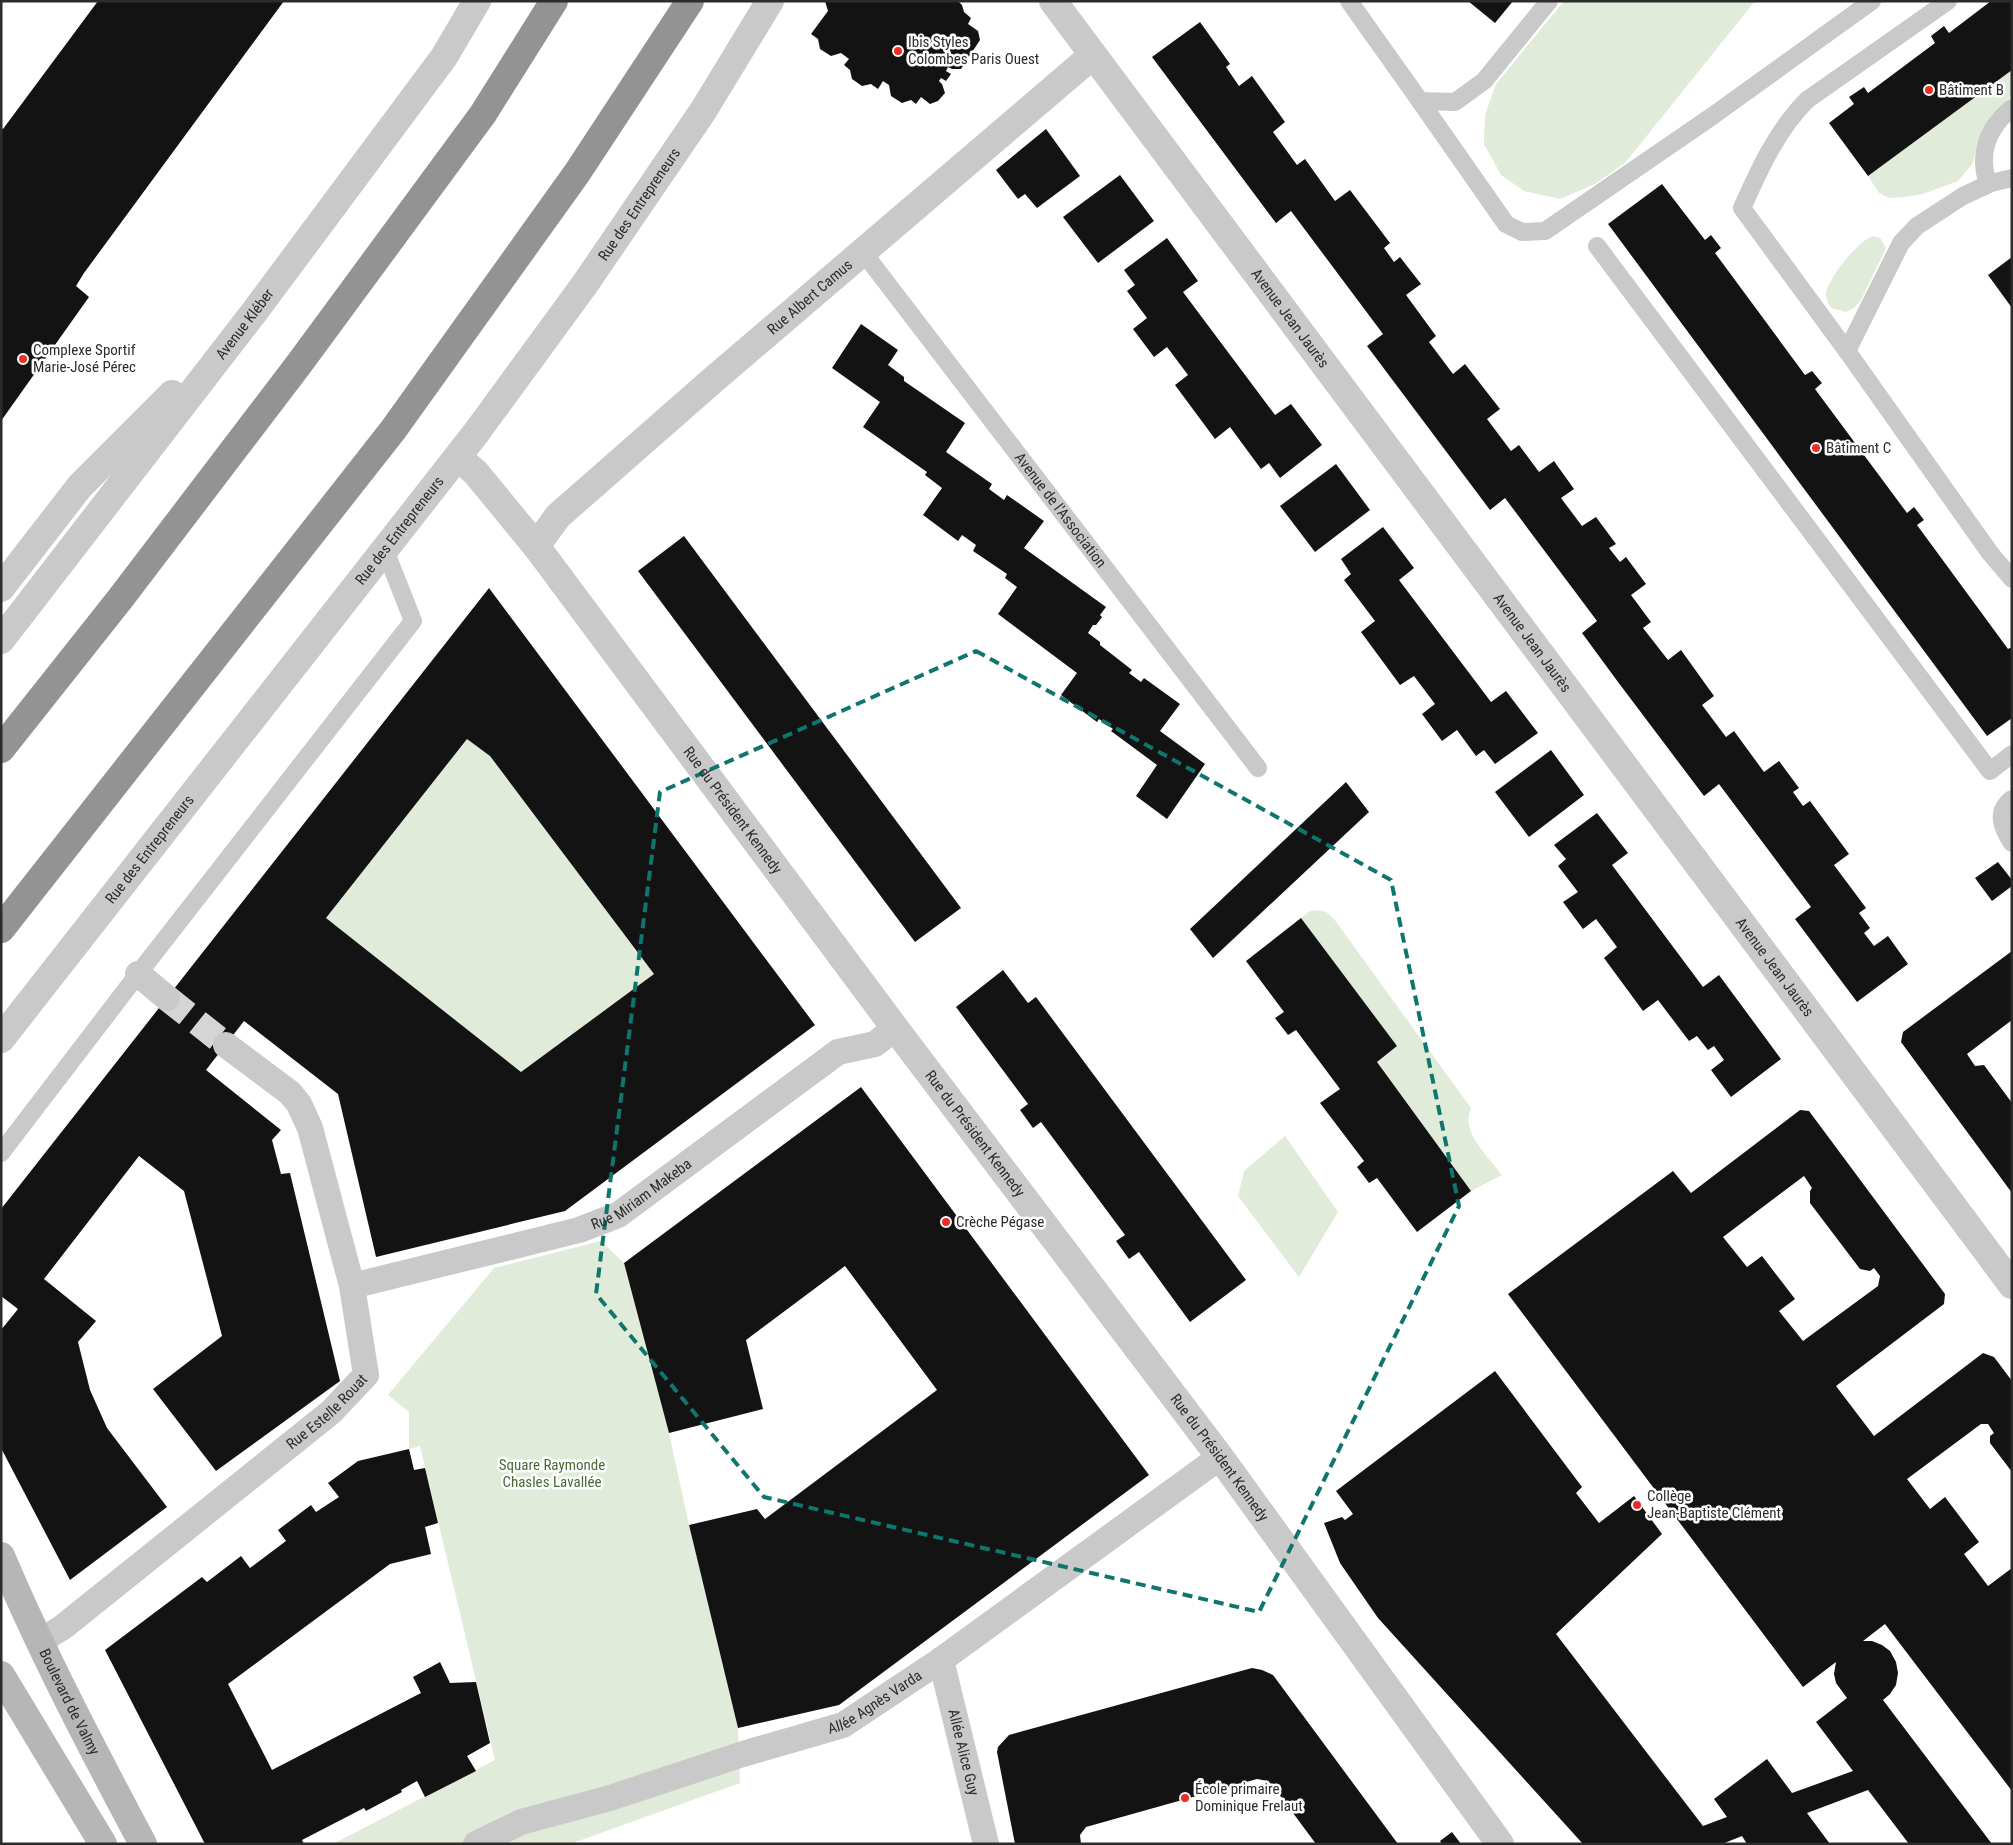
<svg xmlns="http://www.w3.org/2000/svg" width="2013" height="1845" viewBox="0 0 2013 1845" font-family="'Roboto Condensed',sans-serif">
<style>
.green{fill:#e1ebd9}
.building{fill:#131313;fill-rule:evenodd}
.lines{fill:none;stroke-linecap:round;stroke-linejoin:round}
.pedestrian-tunnel{stroke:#d5d5d5;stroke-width:26;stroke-dasharray:26 13;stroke-linecap:butt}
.service{stroke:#c9c9c9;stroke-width:18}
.pedestrian{stroke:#c9c9c9;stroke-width:26}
.minor{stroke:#c9c9c9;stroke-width:28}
.tertiary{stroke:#c9c9c9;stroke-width:28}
.secondary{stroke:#b6b6b6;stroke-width:28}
.motorway{stroke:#939393;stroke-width:28}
.marked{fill:none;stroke:#0f766e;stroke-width:4;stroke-dasharray:10 6;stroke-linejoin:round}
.poi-dot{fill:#ec2d26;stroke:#fff;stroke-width:2}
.labels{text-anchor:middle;stroke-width:5;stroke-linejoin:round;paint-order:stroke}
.poi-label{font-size:15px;fill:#2c2c2c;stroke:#fff;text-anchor:start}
.street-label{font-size:15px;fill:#2c2c2c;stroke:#fff}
.park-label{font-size:15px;fill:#4a6938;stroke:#fff}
</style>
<rect width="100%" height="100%" fill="#fff"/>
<g class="green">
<polygon points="1564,1 1755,1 1625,163 1595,184 1560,199 1524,191 1501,175 1484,144 1485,115 1496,84"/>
<polygon points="2012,70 2012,95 1988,121 1978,140 1973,163 1958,181 1923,194 1905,197 1889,198 1879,193 1868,176"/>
<path d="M 1873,236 L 1880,238 L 1886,248 L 1861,300 L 1855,307 L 1846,312 L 1831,308 C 1828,303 1826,299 1826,293 C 1828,278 1859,240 1873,236 Z"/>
<polygon points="467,739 490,756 654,974 521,1072 326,918"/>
<path d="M 1318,910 L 1326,912 L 1334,919 L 1471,1108 C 1460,1132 1489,1157 1502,1175 L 1471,1191 L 1377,1062 L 1397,1046 L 1301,918 L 1310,911 Z"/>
<polygon points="1285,1136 1338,1212 1299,1277 1238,1196 1244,1171"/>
<polygon points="601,1241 624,1263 669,1433 689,1525 738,1728 740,1783 570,1844 333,1844 495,1760 420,1446 409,1449 409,1412 388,1395 494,1268"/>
</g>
<g class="building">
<polygon points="98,1 284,1 84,273 76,286 89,297 1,421 1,128 3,129"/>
<polygon points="825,1 958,1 962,5 964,12 971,18 968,24 978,31 980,40 961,69 952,69 948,67 946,71 951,74 946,81 941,78 939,81 942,84 945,93 938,101 930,104 921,97 916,104 911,100 902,103 891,96 889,85 883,81 878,89 871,84 862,86 852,79 850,70 844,65 849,59 841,53 831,56 820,49 818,39 811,34 828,11"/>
<polygon points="1468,1 1513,1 1495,23"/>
<polygon points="1991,1 2012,1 2012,70 1868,176 1829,123 1854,104 1849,97 1864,87 1868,93 1935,43 1931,36 1944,26 1949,33"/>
<polygon points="1200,22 1230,64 1226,67 1239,86 1252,76 1285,122 1273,132 1297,165 1305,159 1335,201 1350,190 1390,243 1384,248 1394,262 1400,257 1421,284 1406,295 1436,336 1429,342 1453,374 1465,364 1500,409 1487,419 1511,451 1519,445 1539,472 1554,461 1574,489 1561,498 1582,526 1596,517 1616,544 1609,548 1620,562 1626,557 1646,584 1631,595 1651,622 1643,628 1668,660 1681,650 1714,696 1702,705 1726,737 1734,731 1764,772 1779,761 1799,788 1793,792 1803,806 1810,801 1849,854 1834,865 1866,908 1859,913 1870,928 1864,933 1874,946 1888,936 1908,964 1857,1002 1795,919 1811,907 1719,784 1704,796 1618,682 1582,633 1597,621 1505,498 1490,510 1367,346 1383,334 1291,211 1276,223 1152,57"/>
<polygon points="1046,129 1080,176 1037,208 1025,194 1018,199 996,170"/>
<polygon points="1120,175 1154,221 1098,263 1063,217"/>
<polygon points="1662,184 1705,240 1711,235 1721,248 1715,253 1805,375 1812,371 1822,383 1815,389 1907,513 1914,507 1924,520 1917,525 2008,649 2012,647 2012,718 1987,736 1608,224"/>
<polygon points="1167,238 1198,281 1183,292 1275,415 1291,404 1322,445 1280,478 1269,463 1261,469 1230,427 1215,439 1175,385 1188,375 1167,347 1154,357 1133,329 1147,318 1127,291 1135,285 1124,270"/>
<polygon points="2012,257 2012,308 1988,275"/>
<polygon points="861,324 898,350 888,365 904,377 904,381 965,423 946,452 992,484 989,489 1004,500 1007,495 1044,521 1024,548 1106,607 1100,615 1102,617 1096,625 1093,625 1088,633 1100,642 1100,645 1132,670 1129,673 1141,682 1144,678 1180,704 1160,731 1205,764 1167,819 1136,796 1157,765 1111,731 1113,729 1099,719 1097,722 1061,695 1077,673 998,614 1017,587 1005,578 1007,574 973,551 976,545 962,535 958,541 923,515 942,488 925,475 927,472 863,427 880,402 832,368"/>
<polygon points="1336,464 1370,510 1315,552 1280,506"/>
<polygon points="1383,527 1414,568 1399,580 1491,702 1506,691 1538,733 1495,764 1484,750 1476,756 1457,730 1442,741 1422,714 1435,704 1414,676 1400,685 1361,632 1375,621 1344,580 1351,574 1341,559"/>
<polygon points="684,536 961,908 915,942 638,571"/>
<path d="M 489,588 L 815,1025 L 565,1211 L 376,1257 L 338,1094 L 244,1021 L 206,1070 L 281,1130 L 272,1140 L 281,1174 L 290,1173 L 340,1381 L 216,1471 L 153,1389 L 222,1336 L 184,1191 L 139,1156 L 44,1279 L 96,1321 L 78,1342 L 90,1390 L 107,1428 L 167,1507 L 70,1580 L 1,1448 L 1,1330 L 18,1309 L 1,1296 L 1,1209 ZM 467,739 L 490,756 L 654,974 L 521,1072 L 326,918 Z"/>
<polygon points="1551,750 1584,795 1529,837 1495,792"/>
<polygon points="1346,782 1369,812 1213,958 1190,929"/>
<polygon points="1597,813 1628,853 1612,865 1703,987 1719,975 1781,1059 1731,1097 1711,1070 1724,1060 1714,1046 1708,1050 1697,1036 1689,1041 1658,1000 1643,1011 1604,958 1617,947 1596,919 1583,929 1563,902 1578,892 1558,866 1566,859 1554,845"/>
<polygon points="1998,862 2012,880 2012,886 1992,901 1975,878"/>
<polygon points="1301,918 1397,1046 1377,1062 1471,1191 1417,1232 1377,1178 1369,1183 1357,1167 1364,1161 1320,1103 1340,1089 1296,1030 1288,1035 1275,1018 1284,1012 1246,961"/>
<polygon points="2012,951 2012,1020 1967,1054 1975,1066 1984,1065 2012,1103 2012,1193 1901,1042 1903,1032"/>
<polygon points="1003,970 1028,1003 1036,997 1246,1280 1190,1322 1139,1252 1129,1259 1116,1241 1125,1235 1041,1122 1033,1128 1020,1110 1028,1104 956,1007"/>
<polygon points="861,1087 1149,1475 839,1705 738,1728 689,1525 757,1509 765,1519 937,1390 845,1266 746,1340 763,1409 669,1433 624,1263"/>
<path d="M 1800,1110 L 1809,1111 L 1945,1294 L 1944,1304 L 1836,1386 L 1874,1436 L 1983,1353 L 1994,1357 L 2012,1381 L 2012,1472 L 1990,1443 L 1990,1436 L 1994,1433 L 1988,1424 L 1981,1424 L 1907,1479 L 1930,1509 L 1945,1497 L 1979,1542 L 1964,1554 L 1988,1586 L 2012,1568 L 2012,1791 L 1885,1624 L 1863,1641 L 1872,1641 L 1882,1645 L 1890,1651 L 1896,1662 L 1898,1673 L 1896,1685 L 1890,1694 L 1883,1700 L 1992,1844 L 1909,1844 L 1868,1790 L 1807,1813 L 1830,1844 L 1747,1844 L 1742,1836 L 1722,1844 L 1583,1844 L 1378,1618 L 1340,1563 L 1324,1523 L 1342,1517 L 1345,1520 L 1353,1514 L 1336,1491 L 1495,1371 L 1582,1487 L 1576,1493 L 1599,1523 L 1634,1496 L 1662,1534 L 1556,1634 L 1703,1826 L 1727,1817 L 1714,1799 L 1767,1759 L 1792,1793 L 1853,1771 L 1816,1722 L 1847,1698 L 1836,1683 L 1834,1674 L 1836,1662 L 1803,1687 L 1508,1294 L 1673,1171 L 1691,1193 ZM 1804,1176 L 1812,1188 L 1810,1191 L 1810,1203 L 1860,1269 L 1870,1271 L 1874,1268 L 1880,1276 L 1878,1286 L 1803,1341 L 1779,1311 L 1795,1299 L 1762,1256 L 1747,1267 L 1723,1237 Z"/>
<polygon points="409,1449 414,1470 425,1468 438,1523 425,1527 431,1554 390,1564 228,1684 272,1770 421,1693 413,1677 440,1662 450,1683 476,1682 490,1743 467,1756 476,1771 425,1797 417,1781 401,1790 402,1792 366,1811 364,1808 302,1840 304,1844 205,1844 105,1650 202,1577 207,1582 241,1556 250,1568 286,1541 278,1530 311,1505 316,1512 339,1497 328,1483 358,1461"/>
<polygon points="1252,1668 1262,1670 1273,1675 1398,1844 1316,1844 1273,1786 1268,1781 1257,1779 1086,1827 1080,1835 1081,1844 1015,1844 997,1752 998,1747 1009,1735"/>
<polygon points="1452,1832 1461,1844 1442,1844 1440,1841"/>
</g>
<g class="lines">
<polyline class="pedestrian-tunnel" points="167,998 226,1045"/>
<g class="service">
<polyline points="1349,1 1420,101 1455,102 1484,81 1549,1"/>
<path d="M 1948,1 L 1807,100 C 1777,130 1759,170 1742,208 L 1847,351 L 1990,553 L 2012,579"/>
<polyline points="1420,101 1506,224 1522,232 1545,231 1711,117 1872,1"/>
<path d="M 1988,184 C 1978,154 1987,128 2012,108"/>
<polyline points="1597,246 1990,771 2012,754"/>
<path id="s1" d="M 863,252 L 1258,768"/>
<polyline points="1847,351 1901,243 1917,226 1963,196 1991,183 2012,178"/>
<path d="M 2012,799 C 1995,812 2002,828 2012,843"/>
<polyline points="1,1153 138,974 413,621 385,550"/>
</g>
<g class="pedestrian">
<polyline points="138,974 167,998"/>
<path id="s2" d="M 352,1286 L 579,1230 L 618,1215 L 838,1052 L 875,1044 L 895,1028"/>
<path id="s3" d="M 39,1642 L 63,1627 L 331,1412 L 366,1375 L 352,1286 L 310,1128 L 299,1104 L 290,1093 L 226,1045"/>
<path id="s4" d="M 941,1660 L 986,1844"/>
<path id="s5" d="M 476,1844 L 521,1822 L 610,1798 L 743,1754 L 843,1725 L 941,1660 L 1220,1457"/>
</g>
<g class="minor">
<path id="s6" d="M 1053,1 L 2012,1285"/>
<path id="s7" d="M 458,457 L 476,473 L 536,546 L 895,1028 L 1220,1457 L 1500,1844"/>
<path id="s8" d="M 536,546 L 558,516 L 713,380 L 1093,55"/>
</g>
<g class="tertiary">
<polyline points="1,588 80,486 172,394"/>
<path id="s9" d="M 1,640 L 255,311 L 444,57 L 477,1"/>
<path id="s10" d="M 1,1039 L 476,433 L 585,284 L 703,111 L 770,1"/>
</g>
<g class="secondary">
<path id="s11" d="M 1,1556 C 43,1655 93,1750 143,1844"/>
<polyline points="1,1675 103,1844"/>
</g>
<g class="motorway">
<polyline points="1,749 120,599 299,364 483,114 554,1"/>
<polyline points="1,929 393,430 577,173 690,1"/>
</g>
</g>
<path class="marked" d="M 976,651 L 1391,880 L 1459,1206 L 1259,1612 L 764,1497 L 596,1294 L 660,792 Z"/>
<g class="poi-dot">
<circle cx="898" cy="51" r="5"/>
<circle cx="1929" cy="90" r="5"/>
<circle cx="23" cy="359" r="5"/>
<circle cx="1816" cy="448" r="5"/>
<circle cx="946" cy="1222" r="5"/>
<circle cx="1637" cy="1505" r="5"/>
<circle cx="1185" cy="1798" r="5"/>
</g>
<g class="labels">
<g class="poi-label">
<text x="908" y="47">Ibis Styles<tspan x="908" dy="17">Colombes Paris Ouest</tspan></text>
<text x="1939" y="95">Bâtiment B</text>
<text x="33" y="355">Complexe Sportif<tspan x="33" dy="17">Marie-José Pérec</tspan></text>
<text x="1826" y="453">Bâtiment C</text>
<text x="956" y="1227">Crèche Pégase</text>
<text x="1647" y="1501">Collège<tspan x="1647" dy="17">Jean-Baptiste Clément</tspan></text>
<text x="1195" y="1794">École primaire<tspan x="1195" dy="17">Dominique Frelaut</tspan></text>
</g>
<g class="street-label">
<text dy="5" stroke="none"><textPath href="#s10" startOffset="1051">Rue des Entrepreneurs</textPath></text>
<text dy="5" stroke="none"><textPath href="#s8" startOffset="371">Rue Albert Camus</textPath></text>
<text dy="5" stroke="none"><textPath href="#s6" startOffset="396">Avenue Jean Jaurès</textPath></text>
<text dy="5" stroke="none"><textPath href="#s9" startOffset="399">Avenue Kléber</textPath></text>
<text dy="5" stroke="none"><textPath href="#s1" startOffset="325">Avenue de l'Association</textPath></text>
<text dy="5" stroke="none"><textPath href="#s10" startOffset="646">Rue des Entrepreneurs</textPath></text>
<text dy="5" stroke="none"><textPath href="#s6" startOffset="801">Avenue Jean Jaurès</textPath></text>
<text dy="5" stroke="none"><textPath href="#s7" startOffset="448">Rue du Président Kennedy</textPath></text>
<text dy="5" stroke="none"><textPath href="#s10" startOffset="241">Rue des Entrepreneurs</textPath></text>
<text dy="5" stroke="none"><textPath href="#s6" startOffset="1206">Avenue Jean Jaurès</textPath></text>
<text dy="5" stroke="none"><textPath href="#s7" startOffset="852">Rue du Président Kennedy</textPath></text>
<text dy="5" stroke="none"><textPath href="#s2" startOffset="306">Rue Miriam Makeba</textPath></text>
<text dy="5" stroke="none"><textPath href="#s3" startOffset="369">Rue Estelle Rouat</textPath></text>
<text dy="5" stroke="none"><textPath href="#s7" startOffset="1258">Rue du Président Kennedy</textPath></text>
<text dy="5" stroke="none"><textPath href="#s5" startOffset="425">Allée Agnès Varda</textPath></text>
<text dy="5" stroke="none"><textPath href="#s11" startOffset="161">Boulevard de Valmy</textPath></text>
<text dy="5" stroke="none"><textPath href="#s4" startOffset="95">Allée Alice Guy</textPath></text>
</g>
<g class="park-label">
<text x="552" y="1470">Square Raymonde<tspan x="552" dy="17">Chasles Lavallée</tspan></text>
</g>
</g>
<rect width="2013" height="1845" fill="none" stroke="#2c2c2c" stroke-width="5"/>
</svg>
